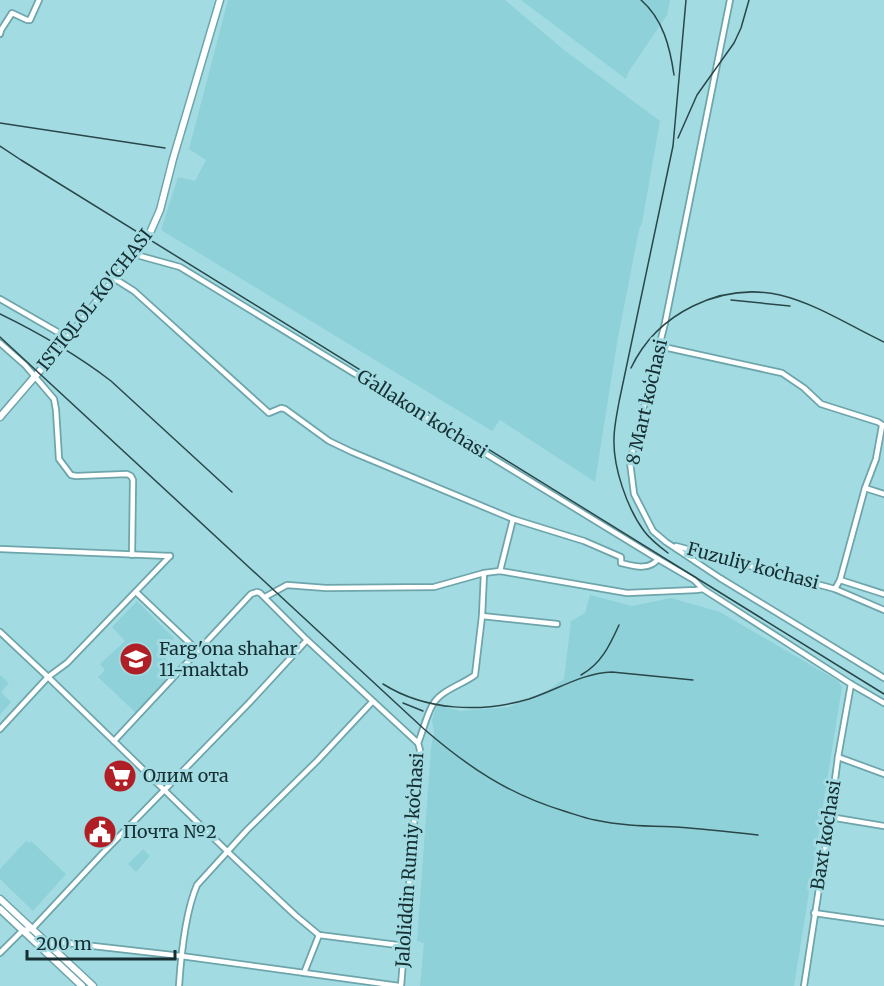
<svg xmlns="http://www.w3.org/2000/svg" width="884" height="986" viewBox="0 0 884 986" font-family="Merriweather,serif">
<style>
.built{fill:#8ed1d9}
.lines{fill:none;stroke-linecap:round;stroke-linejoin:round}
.minor-casing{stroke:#6da5ab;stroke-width:8}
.major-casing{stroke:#6da5ab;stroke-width:9}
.minor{stroke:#fff;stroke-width:4.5}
.major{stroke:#fff;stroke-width:6}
.rail{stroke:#2a474a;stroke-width:1.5}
.labels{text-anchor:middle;stroke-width:6;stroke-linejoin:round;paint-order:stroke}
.street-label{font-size:18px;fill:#172f32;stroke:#a2dce2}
.poi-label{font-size:18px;fill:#172f32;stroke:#a2dce2;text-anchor:start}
</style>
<rect width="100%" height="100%" fill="#a2dce2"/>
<g class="built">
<polygon points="228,0 505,0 564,50 660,121 642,223 639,230 617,343 595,482 500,420 492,431 161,230 178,177 195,181 206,160 189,149"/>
<polygon points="521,0 670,0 667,15 629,71 626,79"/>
<polygon points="590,595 632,606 671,598 720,612 838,681 842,687 794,986 420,986 424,943 417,941 431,748 434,732 432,720 437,705 460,711 509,707 550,689 564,679 571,621 585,613"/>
<polygon points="137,601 174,638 160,654 177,669 136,713 98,677 105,670 100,664 125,641 112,627"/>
<polygon points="0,675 9,683 1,692 11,702 0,715"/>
<polygon points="26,841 29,843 31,841 66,874 33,911 0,879 0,869"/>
<polygon points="143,849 150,856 136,872 128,864"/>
</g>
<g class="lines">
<defs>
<g id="minor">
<polyline points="730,0 665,323 630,462 634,494 653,531 666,542 720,578 884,678"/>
<polyline points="0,34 1,30 12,13 27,20 30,20 39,0"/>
<polyline points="133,254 180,267 658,559 694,580 703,589 851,684 884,703"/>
<path d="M 115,279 L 134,291 L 269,413 L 281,408 L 285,409 L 329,441 L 352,452 L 513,519 L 584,541 L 621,557 L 621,563 C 634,566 649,571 658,559"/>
<polyline points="0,299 68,338"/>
<polyline points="0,343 25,365 54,399 56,410 59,459 71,475 76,476 127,474 131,476 133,480 132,555"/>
<polyline points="659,346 782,373 804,388 821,404 878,422 884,426"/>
<polyline points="865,488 884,494"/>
<polyline points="676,546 835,589 884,610"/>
<polyline points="0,549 170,556"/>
<polyline points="500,571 513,519"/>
<polyline points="840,580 884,594"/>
<polyline points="835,589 840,580 865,488 876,459 882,426"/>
<polyline points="136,592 198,651"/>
<polyline points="265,597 287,585 326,588 434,587 484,573 500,571 627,593 696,590 703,589"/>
<polyline points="482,616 557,624"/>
<polyline points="0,632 48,677 228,852 295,915 319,935 405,946"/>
<polyline points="0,729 48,677 67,663 170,556"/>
<polyline points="114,741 251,594 257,592 260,593 307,640 418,743 420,750 401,986"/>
<path d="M 418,743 C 423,731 426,717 432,706 C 440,690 462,685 475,675 L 482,616 L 484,573"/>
<polyline points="838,757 884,774"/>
<polyline points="830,817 884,826"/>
<polyline points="814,913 884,923"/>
<polyline points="45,944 47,942 58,942 181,956 399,986"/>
<polyline points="0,953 23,930 32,929 103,853 249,703 307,640"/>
<polyline points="304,973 319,935"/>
<path d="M 179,986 C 181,955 185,913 197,885 L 247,830 L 317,761 L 372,702"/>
<polyline points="804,986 830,817 838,757 851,684"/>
</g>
<g id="major">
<polyline points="0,417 68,338 149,235 160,210 173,159 220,0"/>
<polyline points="0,899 93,986"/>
<polyline points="0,909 82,986"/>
</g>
</defs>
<use href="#minor" class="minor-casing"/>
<use href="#major" class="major-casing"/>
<use href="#minor" class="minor"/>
<use href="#major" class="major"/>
<g class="rail">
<path d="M 641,0 C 663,19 670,47 674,75"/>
<polyline points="0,123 165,148"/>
<polyline points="678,138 697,95 734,43 741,28 749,0"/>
<polyline points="0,146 21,160 884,694"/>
<polyline points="731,300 790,306"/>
<path d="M 0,314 C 39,333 77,355 111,381 L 232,492"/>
<path d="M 0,337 L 424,729 C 468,767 508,794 564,811 C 574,814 584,818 595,820 C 622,826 649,826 676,827 C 704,829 731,832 758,835"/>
<path d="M 631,368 C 657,313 721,282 780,295 C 817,304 850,326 884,342"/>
<path d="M 668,553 C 660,547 650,539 644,531 C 627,508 613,467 614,439 C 614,426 617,414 619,402 L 673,146 L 686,0"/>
<path d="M 581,675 C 601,664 610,645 619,625"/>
<path d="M 383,684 C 426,711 481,713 529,699 C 557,690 582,673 612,672 L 693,680"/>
<polyline points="403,703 423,711"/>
</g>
</g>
<defs>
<symbol id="school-disc" viewBox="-11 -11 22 22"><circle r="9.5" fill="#b11f26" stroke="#a2dce2"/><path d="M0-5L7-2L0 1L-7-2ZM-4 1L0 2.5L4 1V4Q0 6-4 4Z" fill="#fff"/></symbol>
<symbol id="supermarket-disc" viewBox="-11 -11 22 22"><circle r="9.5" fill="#b11f26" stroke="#a2dce2"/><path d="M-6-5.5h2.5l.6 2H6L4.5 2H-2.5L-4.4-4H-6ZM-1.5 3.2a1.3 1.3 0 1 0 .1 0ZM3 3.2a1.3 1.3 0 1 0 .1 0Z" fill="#fff"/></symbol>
<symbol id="civic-disc" viewBox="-11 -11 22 22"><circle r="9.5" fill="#b11f26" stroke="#a2dce2"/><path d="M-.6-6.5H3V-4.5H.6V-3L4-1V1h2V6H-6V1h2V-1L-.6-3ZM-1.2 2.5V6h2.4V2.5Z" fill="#fff"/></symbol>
</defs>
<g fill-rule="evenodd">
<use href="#school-disc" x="117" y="640" width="38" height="38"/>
<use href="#supermarket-disc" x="101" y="757" width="38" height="38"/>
<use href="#civic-disc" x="81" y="813" width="38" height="38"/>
</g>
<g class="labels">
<g class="street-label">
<text transform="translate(95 300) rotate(-52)" y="6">ISTIQLOL KO'CHASI</text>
<text transform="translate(647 402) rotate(-77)" y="6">8 Mart koʻchasi</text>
<text transform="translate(422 414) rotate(32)" y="6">Gʻallakon koʻchasi</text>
<text transform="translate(753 566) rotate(15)" y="6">Fuzuliy koʻchasi</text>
<text transform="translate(826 835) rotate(-81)" y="6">Baxt koʻchasi</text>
<text transform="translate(410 860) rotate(-86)" y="6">Jaloliddin Rumiy koʻchasi</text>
</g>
<g class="poi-label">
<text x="159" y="655">Farg'ona shahar<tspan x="159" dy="21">11-maktab</tspan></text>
<text x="143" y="782">Олим ота</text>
<text x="123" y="838">Почта №2</text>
</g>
</g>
<path d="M27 950v9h148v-9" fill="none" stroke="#172f32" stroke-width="3"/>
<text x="36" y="950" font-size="18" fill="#172f32" stroke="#a2dce2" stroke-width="4.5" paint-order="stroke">200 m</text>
</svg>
